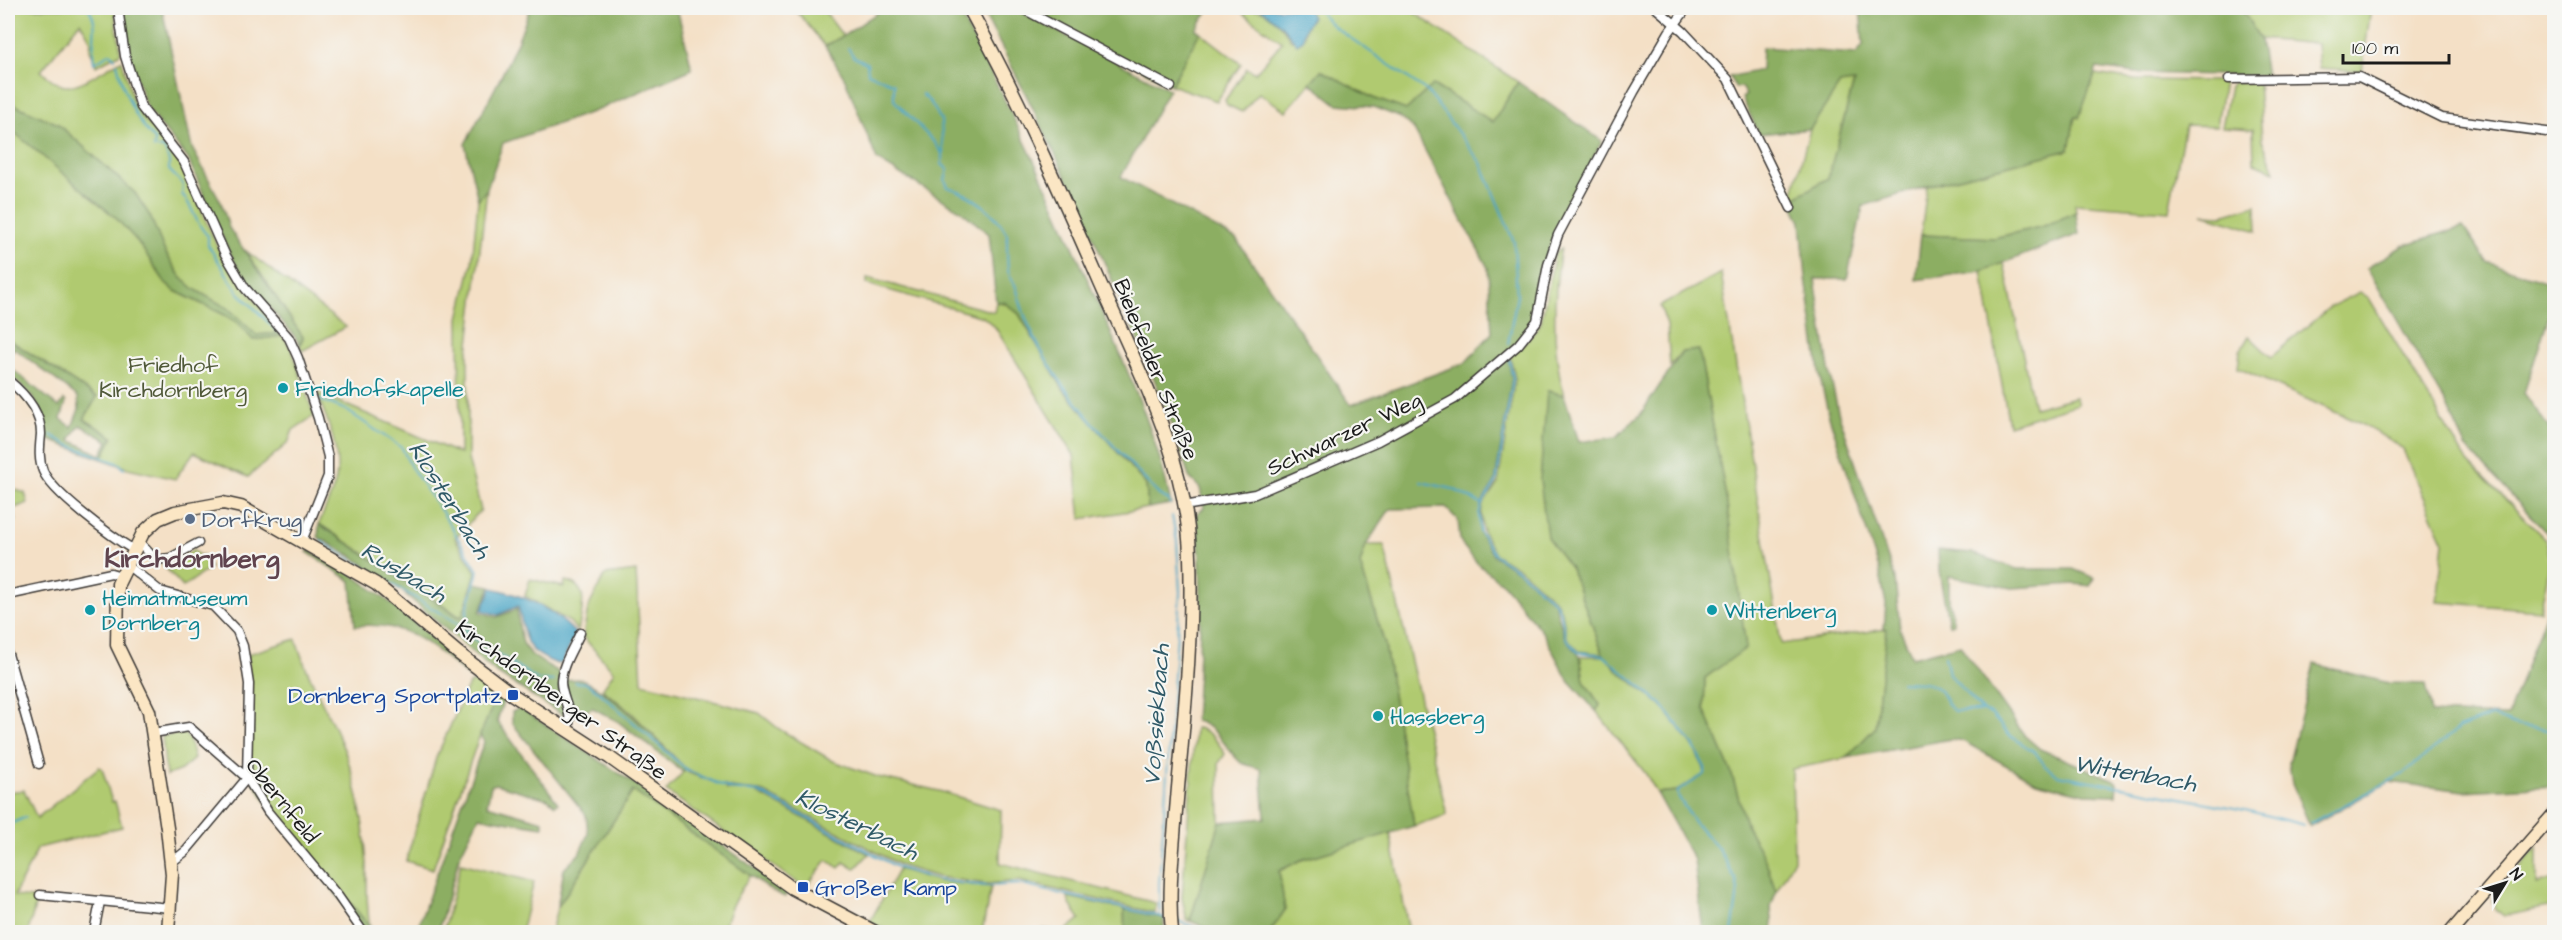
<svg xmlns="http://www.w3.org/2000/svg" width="2562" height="940" viewBox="0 0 2562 940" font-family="'Architects Daughter',sans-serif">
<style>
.green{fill:#b0ca6f;stroke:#667346;stroke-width:1.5}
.forest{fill:#8cae62;stroke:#54653f;stroke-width:1.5;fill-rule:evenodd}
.water{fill:#48a5c6;stroke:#326071;stroke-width:1.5}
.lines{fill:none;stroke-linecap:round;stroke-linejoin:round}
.stream{stroke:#48a5c6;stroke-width:2}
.street-casing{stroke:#3c3936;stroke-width:11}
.secondary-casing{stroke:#3c3936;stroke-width:15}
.street{stroke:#fff;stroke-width:8}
.secondary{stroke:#fbe6c4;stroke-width:12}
.culture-dot{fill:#0f9aa8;stroke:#f6f6f2;stroke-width:2}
.service-dot{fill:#5c6f8a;stroke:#f6f6f2;stroke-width:2}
.transit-dot{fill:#1a4fb4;stroke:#f6f6f2;stroke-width:2}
.labels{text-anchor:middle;stroke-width:4.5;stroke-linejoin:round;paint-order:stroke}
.park-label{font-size:22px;fill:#505939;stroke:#f6f6f2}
.street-label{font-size:22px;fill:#1c1c1c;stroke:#f6f6f2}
.culture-label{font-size:22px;fill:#0d838f;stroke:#f6f6f2;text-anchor:start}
.service-label{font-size:22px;fill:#4e5e75;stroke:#f6f6f2;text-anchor:start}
.transit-label{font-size:22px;fill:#164399;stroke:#f6f6f2;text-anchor:end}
.water-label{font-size:24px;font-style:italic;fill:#305a68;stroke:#f6f6f2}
.quarter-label{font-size:26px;font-weight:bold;fill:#60444e;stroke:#f6f6f2}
</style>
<rect width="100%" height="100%" fill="#f6f6f2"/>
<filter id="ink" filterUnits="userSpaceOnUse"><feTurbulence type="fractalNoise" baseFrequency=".0167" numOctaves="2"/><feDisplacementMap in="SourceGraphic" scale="12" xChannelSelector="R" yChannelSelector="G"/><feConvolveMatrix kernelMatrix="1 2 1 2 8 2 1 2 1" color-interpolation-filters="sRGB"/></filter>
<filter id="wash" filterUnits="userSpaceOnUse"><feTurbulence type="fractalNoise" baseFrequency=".008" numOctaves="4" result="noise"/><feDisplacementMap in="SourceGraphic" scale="24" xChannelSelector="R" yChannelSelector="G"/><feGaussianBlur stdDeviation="1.35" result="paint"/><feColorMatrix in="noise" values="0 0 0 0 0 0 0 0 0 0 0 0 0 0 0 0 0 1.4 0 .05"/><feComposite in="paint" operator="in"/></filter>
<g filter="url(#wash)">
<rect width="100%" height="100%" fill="#f4e0c6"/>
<g class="green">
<path d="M 8,8 L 114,8 L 121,53 L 96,66 L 90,49 L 91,41 L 80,22 L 41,71 C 47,76 54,82 61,85 C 77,91 106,67 122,60 L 133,100 L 142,116 L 181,164 L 222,257 L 281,333 L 256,335 L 229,309 L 194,289 L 180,276 L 165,252 L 150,216 L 135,193 L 58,124 L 8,102 Z"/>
<polygon points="763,8 822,8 843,36 825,46 795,9 763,12"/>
<path d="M 1236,8 C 1268,8 1274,14 1291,40 L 1303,40 C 1304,29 1309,22 1310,10 L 1307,8 L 1407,8 L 1518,82 L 1493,123 L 1433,85 L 1406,110 L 1373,98 L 1321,71 L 1286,111 L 1259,93 L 1242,112 L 1227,105 L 1225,100 L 1247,68 L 1255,73 L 1282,42 Z"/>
<polygon points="2241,8 2371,8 2362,71 2319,68 2317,44 2260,39"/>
<polygon points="1200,32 1241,64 1217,101 1171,85"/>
<polygon points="2095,74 2135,80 2224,81 2217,126 2185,125 2169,211 2075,204 2076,212 2044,226 1994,238 1921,235 1927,186 2069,150 2075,116 2079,117"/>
<polygon points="1854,81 1828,179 1791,200 1810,129 1840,83"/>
<polygon points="2234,82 2258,82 2262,140 2275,171 2254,163 2253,129 2222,127 2230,86"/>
<polygon points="8,127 116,218 138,242 165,282 175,291 225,315 238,323 253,340 283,336 292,350 314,416 293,430 288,443 248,477 194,452 175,479 128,468 102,459 113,437 84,419 97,397 8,339"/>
<path d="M 487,189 L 468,353 L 468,459 L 481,510 L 455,538 L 476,572 L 462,618 L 319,524 C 324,510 333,494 336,479 C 341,451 327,418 316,392 L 460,454 L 459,318 L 472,263 L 478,200 Z"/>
<polygon points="2256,205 2257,231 2203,214 2222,215"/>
<path d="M 1561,248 C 1553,297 1551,347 1564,395 L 1548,391 L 1547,537 L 1571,569 L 1603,654 L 1579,651 L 1567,638 L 1562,613 L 1556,601 L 1520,569 L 1495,554 L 1483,532 L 1481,514 L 1483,504 L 1498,483 L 1515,378 L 1510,356 L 1531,336 L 1541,322 L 1555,253 Z"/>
<polygon points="245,250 346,327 302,351 300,345 303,337"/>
<polygon points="2004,263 2034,408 2075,397 2078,404 2009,425 1982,271"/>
<polygon points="1721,273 1781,644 1887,629 1875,728 1846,758 1792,769 1794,859 1776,892 1766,862 1747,827 1731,772 1704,709 1705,678 1745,648 1726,497 1699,350 1682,352 1670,366 1667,325 1660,306"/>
<path d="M 867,278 L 994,312 L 996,302 C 1007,302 1011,308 1019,314 L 1063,389 L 1146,485 L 1148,508 L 1081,519 L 1074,455 L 995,327 L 983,317 L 867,284 Z"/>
<path d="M 2360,292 L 2369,298 L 2466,460 L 2545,539 C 2555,560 2544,588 2540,610 L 2437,602 L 2444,542 L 2403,450 L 2394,442 L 2357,422 L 2238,368 L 2240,351 L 2249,336 L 2271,357 L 2330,307 Z"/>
<polygon points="8,487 25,493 28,503 12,509 16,520 8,527"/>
<polygon points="1366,545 1384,545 1447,815 1414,826 1385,645 1360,564"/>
<polygon points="193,550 200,556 203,555 210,568 183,587 162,564 168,561 173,563"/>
<path d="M 636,571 L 642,683 L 759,713 L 779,729 L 833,761 L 878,777 L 939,791 L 1001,810 L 1000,863 L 1156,903 L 1155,913 L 1019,881 L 987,884 L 938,877 L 902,866 L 761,791 C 752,790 732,790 723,785 L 727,790 L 752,790 L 869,854 L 855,869 L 844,862 L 839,868 L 827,860 L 805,888 L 666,791 L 685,770 L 689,773 L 719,784 L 686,769 L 631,712 L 602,689 L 614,672 L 583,637 L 588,608 L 605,575 Z"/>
<path d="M 530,579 L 564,587 L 565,581 C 592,586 581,612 578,632 L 570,622 L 525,596 Z"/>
<path d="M 296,639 C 309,686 339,726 352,773 C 360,803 365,833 367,864 C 367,885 366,906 370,927 L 277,813 L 274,815 L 252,779 L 250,768 L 248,654 Z"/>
<path d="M 1580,656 L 1605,656 C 1622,675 1643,688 1661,705 C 1674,718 1704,756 1705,774 L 1677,791 L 1657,793 L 1646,774 L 1596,711 L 1600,705 L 1584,681 Z"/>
<polygon points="476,681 496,698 477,743 433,869 406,861 436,758 469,684"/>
<path d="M 1195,728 C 1208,728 1219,743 1225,754 L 1219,763 L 1220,822 L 1190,921 L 1187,920 L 1182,898 Z"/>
<polygon points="184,733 189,739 194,759 181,770 166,776 162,736"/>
<polygon points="99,767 102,768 112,802 115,801 122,827 38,848 14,896 37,899 28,932 8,932 8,792 24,790 37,818"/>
<polygon points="633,791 750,875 732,905 722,932 551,932 557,908"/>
<polygon points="1390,833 1409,932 1270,932 1285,910 1279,871 1301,860"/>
<polygon points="2537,847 2537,884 2554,879 2554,906 2504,916 2495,909 2492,900"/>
<polygon points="461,863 534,882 521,932 443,932"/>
<polygon points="899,869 938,881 991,887 982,932 893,932 869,923"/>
<polygon points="1068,897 1124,909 1125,932 1043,932 1043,929 1064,932 1080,919 1069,903"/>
</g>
<g class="forest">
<polygon points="122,8 162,8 192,148 221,202 229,228 303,337 300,345 293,334 246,281 229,252 188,159 147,109 128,54"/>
<path d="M 530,8 L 677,8 L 692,69 L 595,111 L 503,143 L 487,189 L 478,200 L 465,144 C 489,100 514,56 530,8 Z"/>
<path d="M 884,8 L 956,8 C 1009,102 1053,200 1096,299 C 1125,366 1157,432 1171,504 L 1148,508 L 1146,485 L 1063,389 L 1019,314 L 1004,302 L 996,302 L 989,234 L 960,210 L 877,160 L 845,79 L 825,46 L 843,36 Z"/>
<path d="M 981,8 L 1013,8 L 1169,89 L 1121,177 L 1236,239 L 1351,405 L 1465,363 L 1492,333 L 1488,268 L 1413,128 L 1399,117 L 1373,107 L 1337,104 L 1310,83 L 1321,70 L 1373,98 L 1406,110 L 1433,85 L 1493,122 L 1518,82 L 1602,141 L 1554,233 L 1544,264 L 1534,321 L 1508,358 L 1512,378 L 1495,482 L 1481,504 L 1480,533 L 1493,555 L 1518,571 L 1554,602 L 1565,638 L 1580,656 L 1584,681 L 1600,705 L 1596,711 L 1568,680 L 1543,633 L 1504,585 L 1478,564 L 1464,547 L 1460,540 L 1458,520 L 1446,508 L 1390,509 L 1366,545 L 1360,564 L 1385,645 L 1414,826 L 1301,860 L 1279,871 L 1285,910 L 1270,932 L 1217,932 L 1190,921 L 1220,822 L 1265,818 L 1261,769 C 1254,767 1243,765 1238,760 C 1224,745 1216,726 1195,721 C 1199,651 1205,583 1196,514 L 1204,508 L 1200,488 L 1189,477 C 1171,415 1145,357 1120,299 C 1078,199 1032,103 981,8 Z"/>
<polygon points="1025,8 1210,8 1196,29 1200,32 1171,85"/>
<polygon points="1860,8 2241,8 2260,39 2266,76 2136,73 2097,68 2079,118 2075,116 2069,150 1927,186 1863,206 1847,279 1815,279 1830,375 1839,415 1895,579 1900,629 1912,657 1960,645 2025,736 2040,749 2114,780 2117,783 2116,795 2085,794 2036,782 1963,741 1951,739 1846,758 1875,728 1887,629 1884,629 1886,604 1879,569 1829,416 1820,378 1806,278 1801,222 1791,200 1828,178 1854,82 1840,84 1810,129 1759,134 1742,98 1746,95 1741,87 1736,88 1729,77 1761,70 1762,47 1857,54 1863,45"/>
<polygon points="8,102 58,124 135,193 150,216 165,252 180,276 194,289 229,309 256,335 281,333 283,336 253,340 238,323 225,315 175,291 165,282 138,242 116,218 8,127"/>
<polygon points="2076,212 2079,234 1982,271 1916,280 1921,235 1994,238 2044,226"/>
<polygon points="2463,227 2487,262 2554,284 2554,300 2524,393 2554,435 2554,541 2466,447 2448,408 2367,268 2404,245"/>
<path d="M 8,339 L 97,397 L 84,419 L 113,437 L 102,459 L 46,439 C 45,407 32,393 8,374 L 8,366 L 59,407 L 64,400 L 66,402 L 61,419 L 72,427 L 79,409 L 78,397 L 14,348 L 8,356 ZM 80,425 L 108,441 L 101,455 L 70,440 Z"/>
<polygon points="1699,350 1726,497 1746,648 1705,678 1704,709 1731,772 1747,827 1766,862 1776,892 1771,907 1773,932 1703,932 1694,860 1657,793 1677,791 1705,774 1704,768 1692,745 1661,705 1618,671 1603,654 1571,569 1547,537 1540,480 1547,391 1564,395 1579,442 1616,437 1640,415 1682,352"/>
<path d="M 319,524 L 461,618 L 474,583 L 491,586 L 480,612 L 497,617 L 517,609 C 522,651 522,651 559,672 L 567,718 L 495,672 L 402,591 L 353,557 L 318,537 Z"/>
<path d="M 309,550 L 353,575 L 400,610 L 471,673 L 469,677 C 432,646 407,620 355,626 L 351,581 L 307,552 Z"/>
<polygon points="1938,550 1972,553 2017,569 2073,569 2095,578 2090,586 2075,584 2012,588 1949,576 1949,602 1954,624 1949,625 1939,572"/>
<polygon points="2546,612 2554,615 2554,786 2464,791 2389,782 2310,826 2292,784 2289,763 2314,664 2389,683 2426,684 2431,713 2508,716"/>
<polygon points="478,678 502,695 504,699 497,721 558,803 555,805 548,799 495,784 491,786 487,805 543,821 543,827 479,817 460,855 438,932 416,932 484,742 480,735 496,698 476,681"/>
<path d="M 581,679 C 624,700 652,737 686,769 L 683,772 L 617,721 L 593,708 L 571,717 L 563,680 Z"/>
<polygon points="520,708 637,785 787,891 785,897 772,891 633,791 557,908 564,869 579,854 588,834 586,815 512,723 512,712"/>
<polygon points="276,813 370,927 371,932 366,932 274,815"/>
<polygon points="1124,909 1164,918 1164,932 1125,932"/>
</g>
<g class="water">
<polygon points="1260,8 1307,8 1312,17 1304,31 1303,40 1297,44 1281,25"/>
<path d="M 492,588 C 523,595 554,609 576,634 L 562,663 L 557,664 C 521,649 527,641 518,606 L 498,615 L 482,610 Z"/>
</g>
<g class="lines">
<g class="stream">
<path d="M 88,8 C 101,25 90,42 94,63 L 110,53 L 115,58"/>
<polyline points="1316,8 1333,26 1427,91 1481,163 1514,242 1517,296 1508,344"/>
<path d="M 848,48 L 854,57 L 867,63 L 868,73 L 894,84 L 894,100 L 935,143 L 942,153 L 942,164 L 948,170 L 945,180 L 948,187 C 972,195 995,211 1007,234 C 1007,246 1007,258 1008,270 C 1009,277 1015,282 1017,290 C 1036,372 1105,435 1159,495 L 1169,500 L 1170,504"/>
<path d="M 117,63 C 124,92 134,119 155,140 L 154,148 L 164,148 L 169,161 L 169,170 L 183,184 L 182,194 C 194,208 194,222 208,236 L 208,245 L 238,292 L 277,331"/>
<polyline points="922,94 931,103 941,120 943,152"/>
<polyline points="1509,359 1513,378 1496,482 1482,504 1479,514 1480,532 1494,554 1519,571 1555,602 1561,614 1566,638 1578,652 1603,655 1662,705 1693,745 1705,768 1705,774 1678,791 1678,796 1694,822 1718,848 1736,880 1738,891 1732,932"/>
<polyline points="318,399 346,410 402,448 411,467 444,515 478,571 467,609 468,635 538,680 553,681"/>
<polyline points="51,435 68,445 120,464 124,469"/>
<polyline points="1421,482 1453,489 1482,504"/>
<polyline points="8,525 15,520"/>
<polyline points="320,541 457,623 467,634"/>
<polyline points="1945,656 1949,674 1981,709"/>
<polyline points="575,682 586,683 598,691 687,770 730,789 759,792 899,868 938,880 968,884 988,886 1018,884 1167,918"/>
<path d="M 1901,682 C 1913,683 1933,680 1941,692 C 1946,700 1947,705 1954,711 L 1982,711 L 1991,714 L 2010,736 L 2035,752 L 2046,767 L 2058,775 L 2245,810 L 2304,825"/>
<polyline points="2311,823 2403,774 2459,728 2491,716 2515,725 2554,731"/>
<polyline points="8,825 26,817"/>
<polyline points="1160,916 1159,885 1180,593 1177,541 1172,516"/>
<polyline points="1175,920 1207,932"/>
</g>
</g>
</g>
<g filter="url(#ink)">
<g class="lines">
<defs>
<g id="street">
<polyline points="118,8 125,56 141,107 184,162 225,254 245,288 289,338 298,358 318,418 328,457 328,476 302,541"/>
<polyline points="1021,8 1171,87"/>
<polyline points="1656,8 1683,31 1728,79 1791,208"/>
<polyline points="2229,79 2359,77 2442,118 2554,133"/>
<path d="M 8,380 C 24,393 41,411 41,434 C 40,446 38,459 43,471 C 52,493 112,537 134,550"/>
<polyline points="1184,506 1255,494 1378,441 1455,399 1518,345 1537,321 1548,265 1558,235 1634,92 1669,32 1687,8"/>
<polyline points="138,541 156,560 170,558 198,543"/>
<polyline points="126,564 160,591 213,606 237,631 243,646 249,684 247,778 186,851 172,862"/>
<polyline points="8,595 111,573 121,576"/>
<polyline points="8,654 39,764"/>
<path d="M 567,729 C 575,715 561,698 561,682 C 561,666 574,647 580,633"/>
<polyline points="153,733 189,727 247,778 268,812 338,896 363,932"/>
<polyline points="40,895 170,908"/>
<polyline points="94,932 100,902"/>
</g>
<g id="secondary">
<path d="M 969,8 C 1019,98 1060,191 1101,285 C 1139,371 1188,461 1190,557 C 1193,642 1183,727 1176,811 C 1173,851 1168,893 1172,932"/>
<polyline points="168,932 172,874 167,828 149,711 117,645 118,584 143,533 158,519 175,512 223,503 241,507 376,584 458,653 513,695 610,758 792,888 875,932"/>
<polyline points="2451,932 2554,814"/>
</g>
</defs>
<use href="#street" class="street-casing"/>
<use href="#secondary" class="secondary-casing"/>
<use href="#street" class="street"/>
<use href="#secondary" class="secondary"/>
</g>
</g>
<g class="culture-dot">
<circle cx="283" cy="388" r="6"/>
<circle cx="90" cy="610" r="6"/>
<circle cx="1712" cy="610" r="6"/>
<circle cx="1378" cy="716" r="6"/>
</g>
<circle class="service-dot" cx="190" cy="519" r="6"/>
<g class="transit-dot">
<rect x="507" y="689" width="12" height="12" rx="3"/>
<rect x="797" y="881" width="12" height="12" rx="3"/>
</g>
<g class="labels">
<g class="park-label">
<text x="173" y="372">Friedhof<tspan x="173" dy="25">Kirchdornberg</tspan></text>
</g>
<g class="street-label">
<text transform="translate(1157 369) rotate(68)" y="8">Bielefelder Straße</text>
<text transform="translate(1344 433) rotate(-25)" y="8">Schwarzer Weg</text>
<text transform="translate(562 699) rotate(36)" y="8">Kirchdornberger Straße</text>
<text transform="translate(283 800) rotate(51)" y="8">Obernfeld</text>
</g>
<g class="culture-label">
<text x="295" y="396">Friedhofskapelle</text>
<text x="102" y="605">Heimatmuseum<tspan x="102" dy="25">Dornberg</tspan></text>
<text x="1724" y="618">Wittenberg</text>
<text x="1390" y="724">Hassberg</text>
</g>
<g class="service-label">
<text x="202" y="527">Dorfkrug</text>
</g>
<g class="transit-label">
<text x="501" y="703">Dornberg Sportplatz</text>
<text x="815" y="895" text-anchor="start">Großer Kamp</text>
</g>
<g class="water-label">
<text transform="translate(450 500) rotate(58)" y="8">Klosterbach</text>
<text transform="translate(404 572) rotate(31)" y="8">Rusbach</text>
<text transform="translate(1156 715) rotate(-86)" y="8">Voßsiekbach</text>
<text transform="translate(2135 773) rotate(10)" y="8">Wittenbach</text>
<text transform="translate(857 824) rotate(26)" y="8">Klosterbach</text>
</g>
<g class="quarter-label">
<text x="192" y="567">Kirchdornberg</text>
</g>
</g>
<rect width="2562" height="940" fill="none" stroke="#f6f6f2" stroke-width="30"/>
<g transform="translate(2505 883) rotate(52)" stroke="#f6f6f2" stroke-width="4.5" paint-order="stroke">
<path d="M0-4.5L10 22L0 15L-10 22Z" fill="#1c1c1c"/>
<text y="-9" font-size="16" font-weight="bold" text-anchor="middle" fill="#1c1c1c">N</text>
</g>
<path d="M2343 54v9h106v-9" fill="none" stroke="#1c1c1c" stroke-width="3"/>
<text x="2352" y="54" font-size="18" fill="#1c1c1c" stroke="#f6f6f2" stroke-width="4.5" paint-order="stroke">100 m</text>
</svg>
